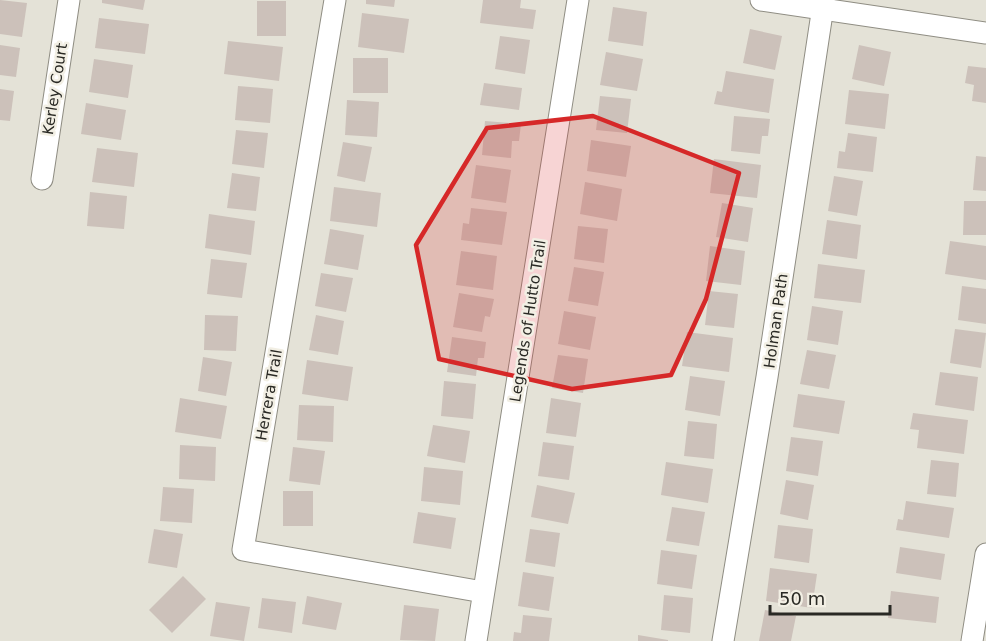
<svg xmlns="http://www.w3.org/2000/svg" width="986" height="641" viewBox="0 0 986 641" font-family="'DejaVu Sans',sans-serif">
<style>
.building{fill:#ccc1ba}
.lines{fill:none;stroke-linecap:round;stroke-linejoin:round}
.minor-casing{stroke:#8f8d83;stroke-width:23}
.minor{stroke:#fff;stroke-width:21}
.marked{fill:#d62828;fill-opacity:0.2;stroke:#d62828;stroke-width:4.5;stroke-linejoin:round}
.labels{text-anchor:middle;stroke-width:5;stroke-linejoin:round;paint-order:stroke}
.street-label{font-size:15px;fill:#292924;stroke:#f2efe4}
</style>
<rect width="100%" height="100%" fill="#e4e2d7"/>
<g class="building">
<polygon points="0,0 27,3 22,37 0,34"/>
<polygon points="102,0 145,0 143,10 102,3"/>
<polygon points="366,0 395,0 394,7 366,4"/>
<polygon points="483,0 521,0 520,8 536,10 533,29 480,23"/>
<rect x="257" y="1" width="29" height="35"/>
<polygon points="613,7 647,12 643,46 608,41"/>
<polygon points="362,13 409,19 404,53 358,47"/>
<polygon points="99,18 149,24 145,54 95,48"/>
<polygon points="750,29 782,36 775,70 743,63"/>
<polygon points="500,36 530,40 525,74 495,69"/>
<polygon points="228,41 283,47 279,81 224,74"/>
<polygon points="0,45 20,48 16,77 0,75"/>
<polygon points="859,45 891,52 884,86 852,79"/>
<polygon points="606,52 643,59 637,91 600,85"/>
<rect x="353" y="58" width="35" height="35"/>
<polygon points="94,59 133,65 128,98 89,92"/>
<polygon points="968,66 986,68 986,103 972,101 974,85 965,83"/>
<polygon points="726,71 774,79 769,113 714,104 717,91 722,92"/>
<polygon points="484,83 522,88 519,110 480,105"/>
<polygon points="238,86 273,89 270,123 235,120"/>
<polygon points="0,89 14,91 10,121 0,120"/>
<polygon points="849,90 889,94 885,129 845,124"/>
<polygon points="600,96 631,99 627,133 596,130"/>
<polygon points="347,100 379,102 377,137 345,135"/>
<polygon points="86,103 126,110 121,140 81,134"/>
<polygon points="734,116 770,119 768,136 762,136 760,154 731,151"/>
<polygon points="485,121 521,124 519,141 512,141 511,158 482,155"/>
<polygon points="236,130 268,133 264,168 232,164"/>
<polygon points="848,133 877,137 873,172 837,168 839,151 845,152"/>
<polygon points="591,140 631,146 626,177 587,171"/>
<polygon points="343,142 372,147 365,182 337,176"/>
<polygon points="97,148 138,153 134,187 92,182"/>
<polygon points="976,156 986,157 986,191 973,190"/>
<polygon points="714,159 761,165 757,198 710,193"/>
<polygon points="476,165 511,170 506,203 471,198"/>
<polygon points="232,173 260,177 256,211 227,208"/>
<polygon points="834,176 863,181 857,216 828,211"/>
<polygon points="585,182 622,189 617,221 580,214"/>
<polygon points="334,187 381,193 377,227 330,221"/>
<polygon points="90,192 127,196 124,229 87,226"/>
<polygon points="964,201 986,201 986,235 963,235"/>
<polygon points="722,203 753,208 748,242 716,237"/>
<polygon points="471,208 507,212 502,245 461,240 463,223 469,224"/>
<polygon points="209,214 255,221 251,255 205,248"/>
<polygon points="827,220 861,225 857,259 822,254"/>
<polygon points="578,226 608,229 604,263 574,259"/>
<polygon points="330,229 364,235 358,270 324,264"/>
<polygon points="950,241 986,246 986,280 945,274"/>
<polygon points="710,246 745,251 741,285 706,281"/>
<polygon points="461,251 497,256 493,290 456,285"/>
<polygon points="211,259 247,263 242,298 207,294"/>
<polygon points="818,264 865,270 861,303 814,298"/>
<polygon points="574,267 604,272 598,306 568,301"/>
<polygon points="321,273 353,278 346,312 315,306"/>
<polygon points="962,286 986,289 986,324 958,320"/>
<polygon points="709,291 738,294 734,328 705,325"/>
<polygon points="459,293 494,299 490,317 485,316 482,332 453,327"/>
<polygon points="812,306 843,311 838,345 807,340"/>
<polygon points="564,311 596,317 590,350 558,344"/>
<polygon points="205,315 238,316 236,351 204,350"/>
<polygon points="316,315 344,321 338,355 309,350"/>
<polygon points="955,329 986,333 981,368 950,363"/>
<polygon points="687,332 733,338 729,372 682,366"/>
<polygon points="452,337 486,342 484,358 478,358 476,376 447,372"/>
<polygon points="807,350 836,355 829,389 800,384"/>
<polygon points="558,355 588,359 583,393 552,388"/>
<polygon points="203,357 232,362 226,396 198,391"/>
<polygon points="307,360 353,367 348,401 302,394"/>
<polygon points="940,372 978,377 974,411 935,405"/>
<polygon points="690,376 725,381 720,416 685,410"/>
<polygon points="444,381 476,384 473,419 441,416"/>
<polygon points="798,394 845,401 839,434 793,427"/>
<polygon points="180,398 227,406 221,439 175,432"/>
<polygon points="551,398 581,403 576,437 546,433"/>
<polygon points="299,405 334,406 333,442 297,440"/>
<polygon points="913,413 968,420 964,454 917,448 919,430 910,429"/>
<polygon points="688,421 717,424 714,459 684,456"/>
<polygon points="433,425 470,431 465,463 427,456"/>
<polygon points="791,437 823,441 818,476 786,471"/>
<polygon points="543,442 574,446 569,480 538,476"/>
<polygon points="180,445 216,447 215,481 179,479"/>
<polygon points="293,447 325,451 320,485 289,481"/>
<polygon points="931,460 959,463 956,497 927,494"/>
<polygon points="666,462 713,469 708,503 661,495"/>
<polygon points="424,467 463,471 460,505 421,501"/>
<polygon points="786,480 814,485 808,520 780,514"/>
<polygon points="537,485 575,493 568,524 531,517"/>
<polygon points="163,487 194,489 192,523 160,521"/>
<rect x="283" y="491" width="30" height="35"/>
<polygon points="906,501 954,508 949,538 896,530 898,519 903,520"/>
<polygon points="672,507 705,512 699,546 666,541"/>
<polygon points="418,512 456,518 451,549 413,543"/>
<polygon points="778,525 813,529 809,563 774,558"/>
<polygon points="154,529 183,534 177,568 148,563"/>
<polygon points="530,529 560,533 555,567 525,562"/>
<polygon points="900,547 945,554 941,580 896,573"/>
<polygon points="661,550 697,555 692,589 657,584"/>
<polygon points="770,568 817,574 812,608 766,601"/>
<polygon points="523,572 554,577 549,611 518,606"/>
<polygon points="183,576 206,599 172,633 149,610"/>
<polygon points="891,591 939,597 936,623 888,618"/>
<polygon points="664,595 693,598 690,633 661,630"/>
<polygon points="307,596 342,603 336,630 302,624"/>
<polygon points="262,598 296,602 292,633 258,628"/>
<polygon points="216,602 250,607 244,641 210,636"/>
<polygon points="404,605 439,609 435,641 400,640"/>
<polygon points="765,610 796,616 791,641 759,641"/>
<polygon points="523,615 552,618 549,641 513,641 514,632 521,633"/>
<polygon points="638,635 668,640 668,641 638,641"/>
</g>
<g class="lines">
<defs>
<g id="minor">
<polyline points="335,0 243,550 483,592"/>
<polyline points="761,0 986,33"/>
<polyline points="42,179 69,0"/>
<polyline points="476,641 578,0"/>
<polyline points="723,641 767,377 824,0"/>
<polyline points="972,641 986,554"/>
</g>
</defs>
<use href="#minor" class="minor-casing"/>
<use href="#minor" class="minor"/>
</g>
<path class="marked" d="M 593,116 L 739,173 L 706,299 L 671,375 L 572,389 L 439,359 L 416,245 L 487,128 Z"/>
<g class="labels">
<g class="street-label">
<text transform="translate(55 89) rotate(-81)" y="5">Kerley Court</text>
<text transform="translate(528 321) rotate(-81)" y="5">Legends of Hutto Trail</text>
<text transform="translate(776 321) rotate(-82)" y="5">Holman Path</text>
<text transform="translate(269 395) rotate(-80)" y="5">Herrera Trail</text>
</g>
</g>
<path d="M770 605v9h120v-9" fill="none" stroke="#292924" stroke-width="3"/>
<text x="779" y="605" font-size="18" fill="#292924" stroke="#f2efe4" stroke-width="4.5" paint-order="stroke">50 m</text>
</svg>
